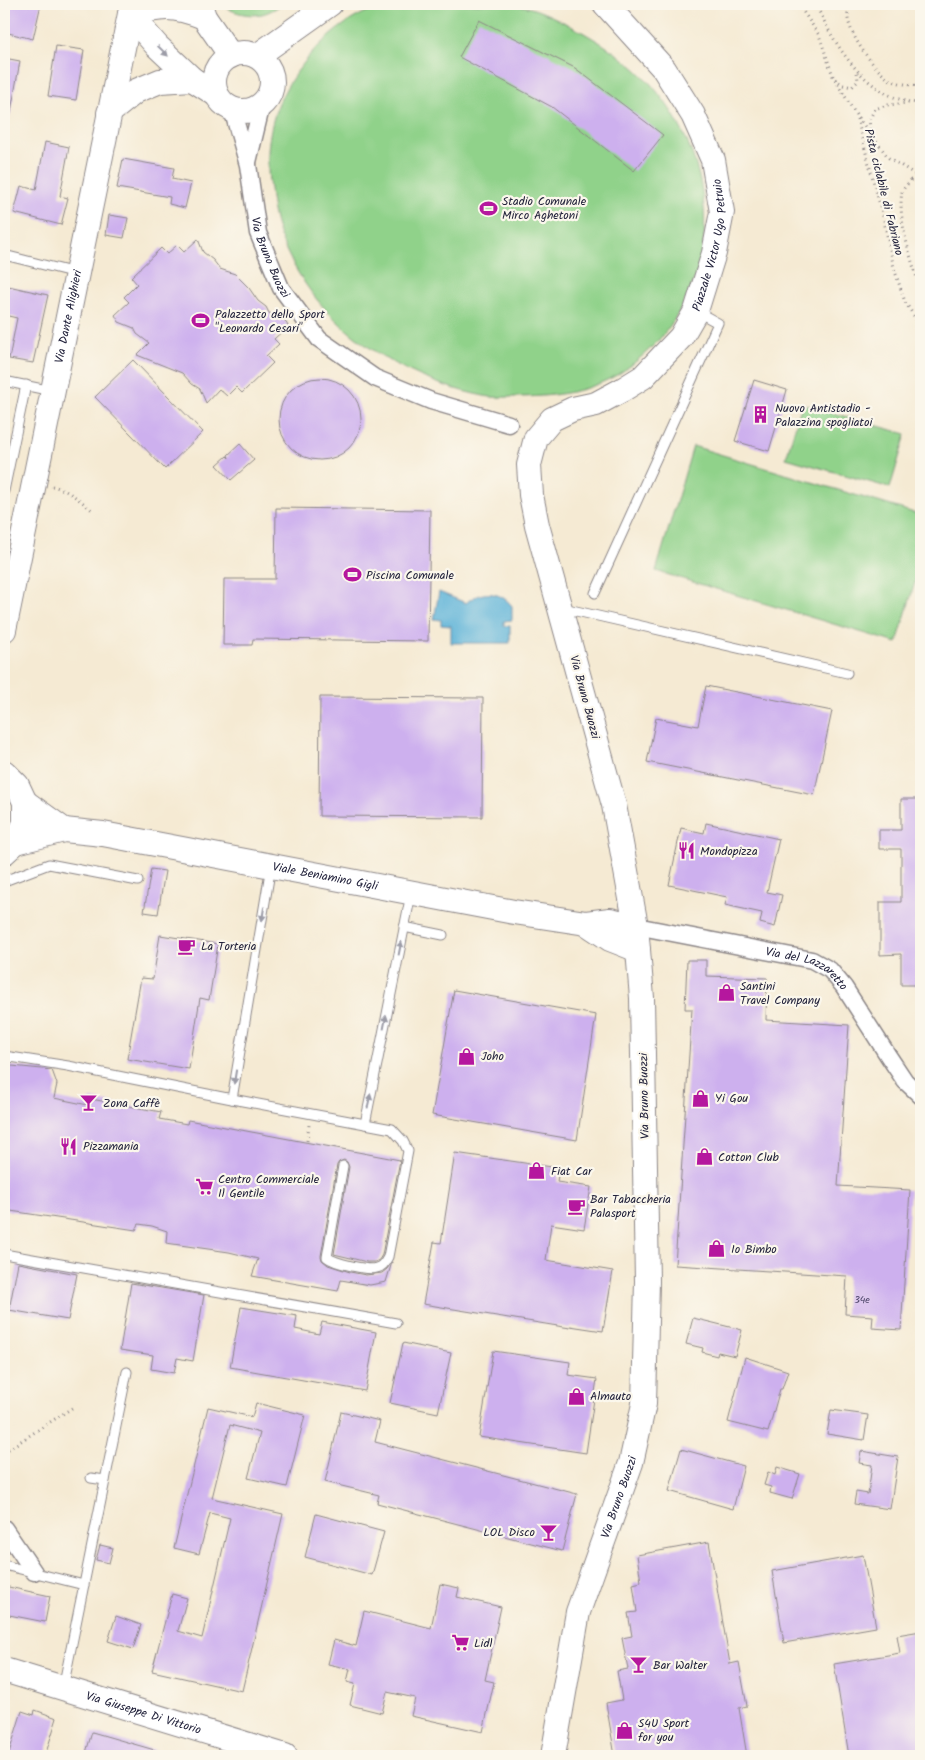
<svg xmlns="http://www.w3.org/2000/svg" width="925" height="1760" viewBox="0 0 925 1760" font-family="Kalam,sans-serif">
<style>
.green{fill:#90d28a;stroke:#597a62}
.water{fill:#5bb2d8;stroke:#3e6a8a}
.building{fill:#cdb0ee}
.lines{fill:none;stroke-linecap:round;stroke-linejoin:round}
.lane-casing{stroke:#8c8687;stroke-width:11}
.street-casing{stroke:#8c8687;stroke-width:19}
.secondary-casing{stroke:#8c8687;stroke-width:26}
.path{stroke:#8c8687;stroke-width:3;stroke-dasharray:1 4;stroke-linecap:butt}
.lane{stroke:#fff;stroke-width:9}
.street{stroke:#fff;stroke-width:16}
.secondary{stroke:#fff;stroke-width:24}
.oneway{fill:#9c9ca7}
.labels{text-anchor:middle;stroke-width:4.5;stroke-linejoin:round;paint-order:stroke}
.number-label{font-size:10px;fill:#4d4668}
.street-label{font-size:12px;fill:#22223b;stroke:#fbf7ec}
.poi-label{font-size:12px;fill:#22223b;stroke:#fbf7ec;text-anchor:start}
</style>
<rect width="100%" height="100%" fill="#fbf7ec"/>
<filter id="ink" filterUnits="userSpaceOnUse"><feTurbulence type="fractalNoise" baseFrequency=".02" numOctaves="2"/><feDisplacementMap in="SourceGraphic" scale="10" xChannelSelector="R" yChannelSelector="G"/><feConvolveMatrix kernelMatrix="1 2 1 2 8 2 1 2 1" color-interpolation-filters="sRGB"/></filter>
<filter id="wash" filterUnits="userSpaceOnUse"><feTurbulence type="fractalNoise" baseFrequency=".0096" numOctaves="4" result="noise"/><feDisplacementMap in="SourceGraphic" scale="20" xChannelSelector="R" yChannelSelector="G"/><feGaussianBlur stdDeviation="1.12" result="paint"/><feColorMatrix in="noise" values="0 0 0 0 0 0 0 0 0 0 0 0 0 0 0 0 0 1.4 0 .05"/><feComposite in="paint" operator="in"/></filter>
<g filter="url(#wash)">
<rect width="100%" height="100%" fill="#f5ead3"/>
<g class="green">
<path d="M 222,4 L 282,4 C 278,7 273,10 268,12 C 255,18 232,14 222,4 Z"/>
<path d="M 385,4 C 412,4 438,4 465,4 C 487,4 509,2 531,8 C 550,14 567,24 584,33 C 607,46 630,62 648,81 C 691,128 714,195 701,258 C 700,267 696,275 693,283 C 683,308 669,331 650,349 C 637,361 623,373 607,380 C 576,395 544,397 510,397 C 501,397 492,398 484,396 C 426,385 369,355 329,313 C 305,289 281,248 274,216 C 272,207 271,198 270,189 C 264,149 270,110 294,76 C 320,40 344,19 385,4 Z"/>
<polygon points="802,404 906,434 890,488 786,458"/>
<polygon points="693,446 921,515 921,562 897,643 656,571"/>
</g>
<path class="water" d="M 439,592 L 466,603 C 480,590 500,590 512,606 L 512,620 L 504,621 L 504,626 L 510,626 L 510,643 L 451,643 L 451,626 L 441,625 L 441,620 L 434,619 Z"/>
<g id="blocks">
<g class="building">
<polygon points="4,4 41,4 33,39 4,32"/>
<polygon points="479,20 575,68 663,135 634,171 552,107 459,57"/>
<polygon points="56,46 84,50 76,100 48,96"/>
<polygon points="4,58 20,61 10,117 4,116"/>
<polygon points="45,142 69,147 60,196 68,198 61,225 14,213 21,186 36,190"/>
<polygon points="123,159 174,168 172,179 191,183 185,208 169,204 170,197 117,188"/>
<polygon points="109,215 128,218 124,238 106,235"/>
<polygon points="198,239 203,252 213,260 220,269 235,274 249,288 258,301 266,307 269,313 284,319 288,326 274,339 279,344 266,356 273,363 242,393 236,387 227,396 219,389 206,403 200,389 192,384 182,373 137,355 149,343 137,334 134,328 119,322 115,315 129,302 124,297 137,284 131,277 161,248 167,254 177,245 184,252"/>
<polygon points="4,285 48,295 33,363 9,359 17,318 4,315"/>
<polygon points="133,360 203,432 165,469 95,397"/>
<circle cx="320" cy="419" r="41"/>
<polygon points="754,380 787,390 769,451 735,441"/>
<polygon points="240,444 254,460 231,480 217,465 227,456 229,458 228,455"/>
<polygon points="276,508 430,510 428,641 253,639 252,645 223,645 224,579 275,579"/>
<polygon points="706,686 832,711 814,795 647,762 656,718 698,726"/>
<polygon points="320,697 483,698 482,817 319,816"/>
<polygon points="901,799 921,799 921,985 901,985 901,954 880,955 880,902 901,902 901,849 879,849 879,830 901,830"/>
<polygon points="706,823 779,839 767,892 782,895 775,927 760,923 762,913 725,905 727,897 669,885 681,828 704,833"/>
<polygon points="151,869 165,871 158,914 144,912"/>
<polygon points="160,935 218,944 209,1000 200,998 189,1069 127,1059 141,978 153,979"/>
<polygon points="687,960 706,960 706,976 767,978 766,1020 849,1025 838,1186 910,1190 901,1330 872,1328 873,1316 845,1314 847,1276 675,1265 692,1009 685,1009"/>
<polygon points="454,990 596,1015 577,1140 432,1115"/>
<polygon points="12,1066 52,1070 57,1084 54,1098 88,1105 91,1099 161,1112 159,1119 187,1124 188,1120 400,1160 382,1255 379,1260 375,1262 367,1262 334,1254 349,1167 347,1162 344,1160 339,1162 337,1165 321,1256 322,1260 328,1265 350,1272 366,1275 382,1273 387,1269 392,1262 386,1282 370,1285 341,1280 338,1291 252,1276 258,1259 229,1252 166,1243 167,1231 152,1226 139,1224 136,1230 4,1210 4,1068"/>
<polygon points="455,1153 559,1168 557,1182 591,1187 584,1229 551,1224 546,1260 613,1271 603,1331 570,1326 570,1328 423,1304 434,1242 441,1243"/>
<polygon points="18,1263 77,1274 68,1320 9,1310"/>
<polygon points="131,1283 204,1295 193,1361 177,1358 174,1373 151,1369 153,1355 120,1350"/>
<polygon points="241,1307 297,1316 295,1329 319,1334 322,1322 376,1332 365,1391 230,1367"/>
<polygon points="693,1318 742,1330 735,1356 718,1352 717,1356 702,1352 703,1348 686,1344"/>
<polygon points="403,1343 451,1353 438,1413 390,1403"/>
<polygon points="493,1351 570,1362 568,1375 597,1379 586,1453 479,1437"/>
<polygon points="745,1357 788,1371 782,1389 780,1389 768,1432 728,1422"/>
<polygon points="256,1403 305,1415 287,1487 248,1478 260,1433 230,1425 212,1498 283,1514 242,1691 152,1671 172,1594 187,1598 178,1631 202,1638 230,1518 210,1513 199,1554 174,1548 208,1407 252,1417"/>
<polygon points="831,1410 868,1415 864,1440 827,1434"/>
<polygon points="341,1412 380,1421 375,1442 577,1494 562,1551 377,1503 379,1495 325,1482"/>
<polygon points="681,1449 744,1466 733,1509 669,1491"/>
<polygon points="861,1451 898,1457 890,1509 854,1504 856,1492 868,1494 872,1465 859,1463"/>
<polygon points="777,1467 800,1474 792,1499 770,1493 771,1487 764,1485 768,1472 775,1475"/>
<polygon points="316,1514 384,1532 372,1575 305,1557"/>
<polygon points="709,1542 730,1664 739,1662 747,1706 739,1708 747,1756 615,1756 606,1703 622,1700 617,1671 628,1669 622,1638 632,1636 628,1613 637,1612 633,1584 641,1582 637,1555"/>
<polygon points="100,1545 113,1548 109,1563 96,1560"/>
<polygon points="863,1555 876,1627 784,1643 772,1571"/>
<polygon points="440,1584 459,1588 457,1597 501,1607 485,1680 494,1682 483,1732 411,1716 415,1698 387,1692 382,1713 350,1705 355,1684 347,1682 350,1669 328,1664 334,1640 356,1646 364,1611 431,1628"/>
<polygon points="4,1586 50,1596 45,1622 4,1614"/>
<polygon points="116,1616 141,1625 133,1649 108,1641"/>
<polygon points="921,1631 921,1675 916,1676 921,1709 921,1756 849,1756 834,1664 900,1653 897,1635"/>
<polygon points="35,1710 57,1718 45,1756 8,1756 22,1711 34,1715"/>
<polygon points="92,1732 165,1753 164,1756 85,1756"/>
</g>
</g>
</g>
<g filter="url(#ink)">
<use href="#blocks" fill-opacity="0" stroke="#8c8687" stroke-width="1"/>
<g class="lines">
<defs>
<g id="lane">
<polyline points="4,255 76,273"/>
<polyline points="4,381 52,391"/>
<polyline points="4,491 26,385"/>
<polyline points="595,593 718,323 698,312"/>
<polyline points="563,608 847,673"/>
<polyline points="4,881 49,864 138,881"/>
<polyline points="404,927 443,935"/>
<path d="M 4,1056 L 68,1066 L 232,1099 L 392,1129 L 403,1141 L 408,1151 L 388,1257 C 385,1262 384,1266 377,1268 C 368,1271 334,1263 327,1257 L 343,1166"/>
<polyline points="232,1099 271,866"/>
<polyline points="365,1124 411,894"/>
<polyline points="4,1254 396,1323"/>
<polyline points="91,1478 105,1480"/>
<polyline points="4,1565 84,1585"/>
<polyline points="63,1688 127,1372"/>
</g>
<g id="street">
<path id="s1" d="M 232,109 L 248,165 L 258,233 L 281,288 L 319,339 L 375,378 L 431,401 L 509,424"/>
<polyline points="248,162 262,104"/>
<path id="s2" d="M 636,926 L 812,960 L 830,970 L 844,987 L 889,1057 L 905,1081 L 921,1096"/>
<polyline points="4,1528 34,1572"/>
</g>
<g id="secondary">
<polyline points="200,4 204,17 231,56"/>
<polyline points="130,15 157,46 192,79 217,95"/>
<path d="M 130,15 C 162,6 172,5 204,17"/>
<circle cx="243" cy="82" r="29"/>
<polyline points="257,56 330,4"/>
<polyline points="109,113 136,91 160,81 192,79"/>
<path id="s3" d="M 4,630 L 132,4"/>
<polyline points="4,772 17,785 25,802 25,823 16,842 4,853"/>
<polyline points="25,802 64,830"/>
<path id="s4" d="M 16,842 L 64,830 L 103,834 L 514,912 L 586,923 L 610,920 L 636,926"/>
<polyline points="586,923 610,939 638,950"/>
<path id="s5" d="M 4,1670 L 285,1756"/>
<path id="s6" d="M 553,1756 L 578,1612 L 631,1463 L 644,1404 L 647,1281 L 642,998 L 636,926 L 614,805 L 537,525 L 531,495 L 529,465 L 536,438 L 552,419 L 573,409 L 596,404 L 622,390 L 643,377 L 681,337 L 696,311 L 714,253 L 722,212 L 713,160 L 693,115 L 664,69 L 605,4"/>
</g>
</defs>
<use href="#lane" class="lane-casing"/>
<use href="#street" class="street-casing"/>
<use href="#secondary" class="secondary-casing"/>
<g class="path">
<polyline points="798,4 819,35 833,76 856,115 884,221 894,268 905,302 921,327"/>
<path d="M 814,4 C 821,13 825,24 831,34 C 850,67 880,102 921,103"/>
<path d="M 850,4 C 849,9 847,14 848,19 C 851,37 873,67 887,78 C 895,84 912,85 921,86"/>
<polyline points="835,79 843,85 852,87 858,81 857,71"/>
<polyline points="858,118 889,158 921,178"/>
<polyline points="871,134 869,120 875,109 887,105 909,103"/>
<path d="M 921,179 L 911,180 C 908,184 903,188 902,192 C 897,221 913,264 921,291"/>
<path d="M 52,486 C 67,489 81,501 93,511"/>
<polyline points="307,1141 309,1125"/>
<polyline points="4,1452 75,1406"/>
</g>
<use href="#lane" class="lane"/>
<use href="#street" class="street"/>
<use href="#secondary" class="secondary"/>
</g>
<defs><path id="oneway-solid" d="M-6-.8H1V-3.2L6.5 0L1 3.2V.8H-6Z" transform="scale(1.25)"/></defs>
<g class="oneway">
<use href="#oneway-solid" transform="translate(163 51) rotate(44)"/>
<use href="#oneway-solid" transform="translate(263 914) rotate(99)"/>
<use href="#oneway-solid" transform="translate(400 948) rotate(-79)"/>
<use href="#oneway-solid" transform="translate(385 1022) rotate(-79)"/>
<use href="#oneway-solid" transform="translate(235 1077) rotate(99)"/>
<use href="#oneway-solid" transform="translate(369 1101) rotate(-78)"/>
</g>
</g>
<defs>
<symbol id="stadium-bare" viewBox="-9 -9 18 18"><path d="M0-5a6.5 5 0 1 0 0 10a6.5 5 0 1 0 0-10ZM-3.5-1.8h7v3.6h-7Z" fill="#b5179e" stroke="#fbf7ec" stroke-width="2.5" paint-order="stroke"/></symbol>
<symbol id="building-bare" viewBox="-9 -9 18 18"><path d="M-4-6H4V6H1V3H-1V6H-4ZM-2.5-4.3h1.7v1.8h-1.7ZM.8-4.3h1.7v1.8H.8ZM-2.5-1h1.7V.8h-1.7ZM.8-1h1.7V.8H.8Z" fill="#b5179e" stroke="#fbf7ec" stroke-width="2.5" paint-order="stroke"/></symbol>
<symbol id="restaurant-bare" viewBox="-9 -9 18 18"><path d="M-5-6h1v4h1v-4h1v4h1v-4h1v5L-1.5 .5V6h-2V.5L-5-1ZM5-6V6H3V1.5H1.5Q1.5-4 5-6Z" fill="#b5179e" stroke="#fbf7ec" stroke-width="2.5" paint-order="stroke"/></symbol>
<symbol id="cafe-bare" viewBox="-9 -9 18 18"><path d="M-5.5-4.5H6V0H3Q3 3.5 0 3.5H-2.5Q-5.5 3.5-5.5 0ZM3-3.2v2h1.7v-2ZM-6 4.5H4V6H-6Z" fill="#b5179e" stroke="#fbf7ec" stroke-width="2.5" paint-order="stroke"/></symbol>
<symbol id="shop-bare" viewBox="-9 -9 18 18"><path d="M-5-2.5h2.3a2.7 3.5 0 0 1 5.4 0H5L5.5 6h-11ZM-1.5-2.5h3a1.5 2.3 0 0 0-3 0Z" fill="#b5179e" stroke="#fbf7ec" stroke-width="2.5" paint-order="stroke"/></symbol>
<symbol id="bar-bare" viewBox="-9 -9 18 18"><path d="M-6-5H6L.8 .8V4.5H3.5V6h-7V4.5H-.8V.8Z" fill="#b5179e" stroke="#fbf7ec" stroke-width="2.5" paint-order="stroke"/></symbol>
<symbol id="supermarket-bare" viewBox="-9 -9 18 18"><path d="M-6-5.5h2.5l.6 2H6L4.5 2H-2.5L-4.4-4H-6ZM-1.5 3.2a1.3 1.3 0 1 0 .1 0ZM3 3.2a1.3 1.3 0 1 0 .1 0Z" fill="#b5179e" stroke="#fbf7ec" stroke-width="2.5" paint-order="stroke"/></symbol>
</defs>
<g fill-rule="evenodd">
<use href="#stadium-bare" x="476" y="196" width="25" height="25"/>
<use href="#stadium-bare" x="188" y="308" width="25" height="25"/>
<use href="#building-bare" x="748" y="402" width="25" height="25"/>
<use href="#stadium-bare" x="340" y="562" width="25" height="25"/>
<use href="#restaurant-bare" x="674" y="838" width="25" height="25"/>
<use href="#cafe-bare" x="174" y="934" width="25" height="25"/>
<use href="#shop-bare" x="714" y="980" width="25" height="25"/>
<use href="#shop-bare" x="454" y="1044" width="25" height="25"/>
<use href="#shop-bare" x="688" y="1086" width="25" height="25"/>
<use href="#bar-bare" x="76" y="1090" width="25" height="25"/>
<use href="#restaurant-bare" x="56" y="1134" width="25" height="25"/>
<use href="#shop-bare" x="692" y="1144" width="25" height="25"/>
<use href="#shop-bare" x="524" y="1158" width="25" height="25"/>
<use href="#supermarket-bare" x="192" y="1174" width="25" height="25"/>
<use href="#cafe-bare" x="564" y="1194" width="25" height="25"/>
<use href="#shop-bare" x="704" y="1236" width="25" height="25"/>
<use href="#shop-bare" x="564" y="1384" width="25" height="25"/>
<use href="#bar-bare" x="536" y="1520" width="25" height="25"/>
<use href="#supermarket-bare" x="448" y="1630" width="25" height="25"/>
<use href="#bar-bare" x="626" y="1652" width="25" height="25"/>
<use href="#shop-bare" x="612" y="1718" width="25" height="25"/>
</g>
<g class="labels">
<g class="number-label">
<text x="862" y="1303">34e</text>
</g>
<g class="street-label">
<text transform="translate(884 192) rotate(76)" y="4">Pista ciclabile di Fabriano</text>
<text dy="4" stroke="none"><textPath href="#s6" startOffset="1624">Piazzale Victor Ugo Petruio</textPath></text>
<text dy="4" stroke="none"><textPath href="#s1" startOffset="154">Via Bruno Buozzi</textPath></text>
<text dy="4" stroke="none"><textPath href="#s3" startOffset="320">Via Dante Alighieri</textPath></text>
<text transform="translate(585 697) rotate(75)" y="4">Via Bruno Buozzi</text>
<text dy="4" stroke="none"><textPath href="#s4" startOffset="315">Viale Beniamino Gigli</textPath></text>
<text dy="4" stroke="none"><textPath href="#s2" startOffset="178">Via del Lazzaretto</textPath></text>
<text transform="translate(644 1096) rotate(-91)" y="4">Via Bruno Buozzi</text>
<text dy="4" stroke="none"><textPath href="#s6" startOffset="268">Via Bruno Buozzi</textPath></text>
<text dy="4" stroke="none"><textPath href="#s5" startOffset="146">Via Giuseppe Di Vittorio</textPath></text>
</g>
<g class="poi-label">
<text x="502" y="205">Stadio Comunale<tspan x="502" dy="14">Mirco Aghetoni</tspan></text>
<text x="215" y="318">Palazzetto dello Sport<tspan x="215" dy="14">"Leonardo Cesari"</tspan></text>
<text x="775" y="412">Nuovo Antistadio -<tspan x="775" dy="14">Palazzina spogliatoi</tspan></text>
<text x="366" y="579">Piscina Comunale</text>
<text x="700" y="855">Mondopizza</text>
<text x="201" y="950">La Torteria</text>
<text x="740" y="990">Santini<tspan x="740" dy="14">Travel Company</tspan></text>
<text x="481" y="1060">Joho</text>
<text x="715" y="1102">Yi Gou</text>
<text x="103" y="1107">Zona Caffè</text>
<text x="83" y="1150">Pizzamania</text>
<text x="718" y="1161">Cotton Club</text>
<text x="551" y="1175">Fiat Car</text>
<text x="218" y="1183">Centro Commerciale<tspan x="218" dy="14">Il Gentile</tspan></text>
<text x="590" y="1203">Bar Tabaccheria<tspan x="590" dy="14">Palasport</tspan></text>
<text x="731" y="1253">Io Bimbo</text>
<text x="590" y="1400">Almauto</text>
<text x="535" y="1536" text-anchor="end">LOL Disco</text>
<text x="474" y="1647">Lidl</text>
<text x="653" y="1669">Bar Walter</text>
<text x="638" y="1727">S4U Sport<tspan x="638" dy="14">for you</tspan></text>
</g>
</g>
<rect width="925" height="1760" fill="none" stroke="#fbf7ec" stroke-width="20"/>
</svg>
